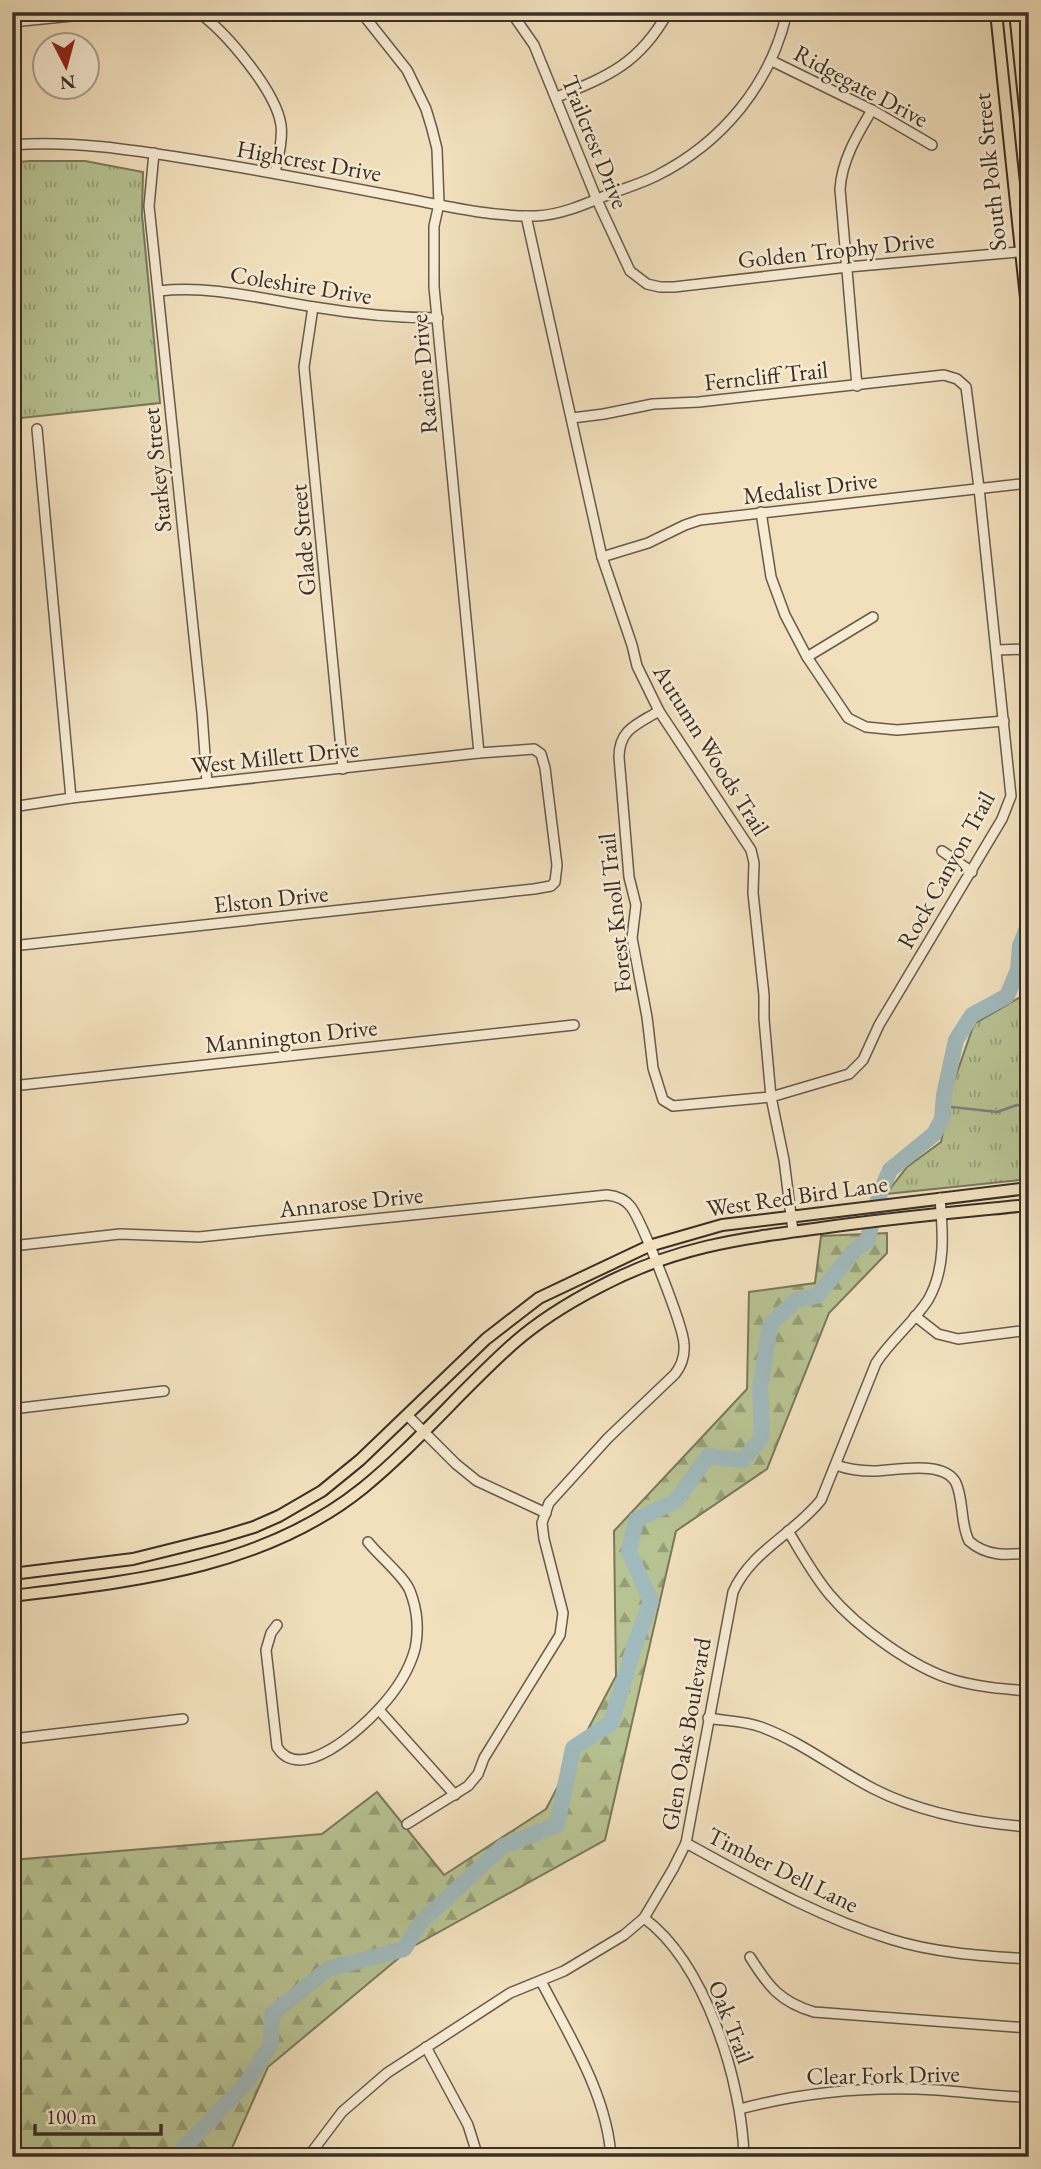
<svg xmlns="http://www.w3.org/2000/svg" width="1041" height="2169" viewBox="0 0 1041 2169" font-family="'EB Garamond',serif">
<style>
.forest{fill:url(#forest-firs);stroke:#78795d;stroke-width:2}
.park{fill:url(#park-tufts);stroke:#78795d;stroke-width:2}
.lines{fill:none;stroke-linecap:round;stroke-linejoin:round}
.stream{stroke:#778281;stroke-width:2.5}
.river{stroke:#a1babd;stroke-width:16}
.minor-casing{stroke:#675b4c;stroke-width:12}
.major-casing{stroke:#392f27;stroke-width:14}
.minor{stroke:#f7ebd4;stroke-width:9}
.major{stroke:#f2e0bd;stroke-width:10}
.labels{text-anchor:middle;stroke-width:5;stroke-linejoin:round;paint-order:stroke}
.street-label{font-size:24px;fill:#392f27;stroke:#f7ebd4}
</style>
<defs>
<pattern id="forest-firs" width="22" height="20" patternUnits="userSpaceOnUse" patternTransform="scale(1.75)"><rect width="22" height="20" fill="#b8c393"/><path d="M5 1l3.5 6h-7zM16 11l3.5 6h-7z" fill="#979f78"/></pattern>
<pattern id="park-tufts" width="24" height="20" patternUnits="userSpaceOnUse" patternTransform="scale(1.75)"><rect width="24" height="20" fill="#b8c393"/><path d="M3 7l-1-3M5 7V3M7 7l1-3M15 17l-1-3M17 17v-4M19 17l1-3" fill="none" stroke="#979f78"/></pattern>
</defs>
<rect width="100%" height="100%" fill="#f2e0bd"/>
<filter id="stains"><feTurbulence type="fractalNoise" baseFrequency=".00286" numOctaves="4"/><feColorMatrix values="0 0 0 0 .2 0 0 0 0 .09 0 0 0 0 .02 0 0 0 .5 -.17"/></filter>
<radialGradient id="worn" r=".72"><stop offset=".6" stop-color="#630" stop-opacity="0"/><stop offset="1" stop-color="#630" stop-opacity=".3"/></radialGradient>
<polygon class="forest" points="887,1233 887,1253 829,1313 767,1469 676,1531 605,1840 412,1947 268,2067 228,2157 12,2157 12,1860 322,1834 377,1792 444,1875 546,1809 616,1676 614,1531 747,1389 749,1292 815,1283 821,1236"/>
<g class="park">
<polygon points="29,161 85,161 143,172 142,215 160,403 12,419 12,163"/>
<polygon points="1029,992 1029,1179 886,1194 907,1167 941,1142 952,1087 974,1024"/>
</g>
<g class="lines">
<polyline class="stream" points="943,1106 997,1112 1017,1105 1029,1107"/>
<polyline class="river" points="175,2157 248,2081 271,2044 272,2014 328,1969 404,1949 421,1922 503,1846 557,1825 573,1748 611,1723 635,1644 651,1601 629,1552 636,1520 676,1501 708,1456 743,1460 762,1437 760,1388 770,1325 796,1300 817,1296 853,1252 867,1241 880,1193 890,1170 934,1134 942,1119 944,1095 956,1040 972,1015 1007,996 1018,970 1020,946 1029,923"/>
<defs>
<g id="minor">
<path d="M 198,12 C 226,32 276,91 281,125 C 283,140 278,158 275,173"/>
<polyline points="361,12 407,70 426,109 432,129 437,149 439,204 434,226 434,287 479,753"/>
<polyline points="511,12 534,45 597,200 630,271 647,284 660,287 674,287 848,267 1029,251"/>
<polyline points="12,22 112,12"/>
<polyline points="772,61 872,110 932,145"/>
<path d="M 557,97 C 609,76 640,63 668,12"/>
<path d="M 12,145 C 76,140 139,151 202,161 C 264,171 327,183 389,195 C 437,204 487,217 536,216 C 562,215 588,203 612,193 C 626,188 642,183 656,176 C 722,143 771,84 787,12"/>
<polyline points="154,153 149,206 202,713 207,783"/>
<polyline points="526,216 602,557 632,645 637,666 659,711 751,850 754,863 753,893 764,995 764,1019 771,1097 784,1160 793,1231"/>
<path d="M 159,291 C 212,285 262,299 314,307 C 356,314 396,318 438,318"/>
<polyline points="313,307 304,367 343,769"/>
<path d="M 857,386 L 840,189 C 842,160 857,135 872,110"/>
<path d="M 572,418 L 604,414 L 653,404 L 699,402 L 944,375 L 957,379 L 966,387 L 979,488 L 1011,796 L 1002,819 L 879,1025 L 863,1060 L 849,1074 L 771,1097 L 673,1106 L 663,1100 L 653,1068 L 647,1017 L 632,938 L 636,905 L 629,877 L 619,757 C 619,729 638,724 659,711"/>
<polyline points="37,429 71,798"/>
<polyline points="761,512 771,577 785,615 807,657 848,718 866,727 897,730 1004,721"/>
<polyline points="602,557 648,543 685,525 700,520 1029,483"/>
<polyline points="997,650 1029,649"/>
<polyline points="807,657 873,617"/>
<polyline points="12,807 71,798 479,753 534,749 541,754 545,768 557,865 555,882 551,886 534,889 12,946"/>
<polyline points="942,851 972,872"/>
<polyline points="12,1086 574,1025"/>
<path d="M 12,1246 L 120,1234 L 199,1237 L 607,1195 C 617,1196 625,1199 631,1207 C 642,1222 683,1325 684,1344 C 685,1356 682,1365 675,1374 L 608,1438 L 549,1503 L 542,1523 L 544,1539 L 563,1613 L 560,1635 L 484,1758 L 478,1774 L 468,1786 L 407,1824"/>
<polyline points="915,1316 938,1334 958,1339 1029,1330"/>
<polyline points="12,1409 164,1391"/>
<polyline points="408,1416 456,1464 477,1481 546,1513"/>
<path d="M 836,1465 C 847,1469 861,1471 873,1471 C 894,1471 944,1459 956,1483 C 964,1501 960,1523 969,1541 C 987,1557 1007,1555 1029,1553"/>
<path d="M 788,1531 C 801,1552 813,1575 830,1595 C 857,1627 913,1668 954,1680 C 978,1687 1003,1689 1029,1691"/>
<path d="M 277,1625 L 271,1633 L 266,1650 L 277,1747 C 300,1785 361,1729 379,1709 C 394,1693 409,1671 415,1649 C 419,1630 417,1609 410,1591 C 404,1576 379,1556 368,1542"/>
<polyline points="379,1710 455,1795"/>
<path d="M 708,1718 C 725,1721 745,1721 761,1727 C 802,1742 835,1769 874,1789 C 921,1813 976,1823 1029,1827"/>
<polyline points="12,1739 183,1719"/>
<path d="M 686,1843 C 752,1879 818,1917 890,1939 C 934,1953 983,1956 1029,1959"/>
<path d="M 644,1918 C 706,1964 742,2082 744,2157"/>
<path d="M 750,1957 C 768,1986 780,2002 814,2012 L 1029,2028"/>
<path d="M 541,1981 C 569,2036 607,2094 611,2157"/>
<polyline points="426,2047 468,2125 478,2157"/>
<path d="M 740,2109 C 804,2092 870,2086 937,2090 C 968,2092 998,2097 1029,2097"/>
<path d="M 308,2157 L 342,2112 L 387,2073 L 510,1993 L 564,1971 L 624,1935 L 644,1918 L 673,1869 L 686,1843 L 733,1592 C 751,1551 794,1534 821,1500 L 876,1363 C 891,1340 913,1323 928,1300 C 946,1269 943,1232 940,1198"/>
</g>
<g id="major">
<polyline points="996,12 1029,327"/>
<polyline points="1015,12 1029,147"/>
<polyline points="12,1574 133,1559 221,1537 254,1527 279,1516 322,1491 360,1460 486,1339 539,1298 649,1246 722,1225 1029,1188"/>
<path d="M 12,1596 C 135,1581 264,1568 363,1488 C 417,1444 462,1389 514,1343 C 539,1321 570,1302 599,1287 C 675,1247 737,1239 821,1228 C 890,1218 959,1212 1029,1205"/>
</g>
</defs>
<use href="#minor" class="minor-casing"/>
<use href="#major" class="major-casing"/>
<use href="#minor" class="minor"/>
<use href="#major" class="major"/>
</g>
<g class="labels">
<g class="street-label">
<text transform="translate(861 86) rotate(28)" y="8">Ridgegate Drive</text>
<text transform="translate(595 142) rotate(68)" y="8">Trailcrest Drive</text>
<text transform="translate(309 161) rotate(10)" y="8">Highcrest Drive</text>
<text transform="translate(990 172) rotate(-96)" y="8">South Polk Street</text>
<text transform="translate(836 250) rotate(-6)" y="8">Golden Trophy Drive</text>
<text transform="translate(301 285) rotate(9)" y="8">Coleshire Drive</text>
<text transform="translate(424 374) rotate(-95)" y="8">Racine Drive</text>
<text transform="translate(766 376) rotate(-6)" y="8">Ferncliff Trail</text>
<text transform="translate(157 470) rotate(-96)" y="8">Starkey Street</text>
<text transform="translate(810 488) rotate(-7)" y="8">Medalist Drive</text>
<text transform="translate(303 540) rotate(-95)" y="8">Glade Street</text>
<text transform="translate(711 750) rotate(58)" y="8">Autumn Woods Trail</text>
<text transform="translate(275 757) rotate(-6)" y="8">West Millett Drive</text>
<text transform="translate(946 870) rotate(-61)" y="8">Rock Canyon Trail</text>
<text transform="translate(271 899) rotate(-6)" y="8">Elston Drive</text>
<text transform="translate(615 913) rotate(-96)" y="8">Forest Knoll Trail</text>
<text transform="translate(291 1036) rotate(-6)" y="8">Mannington Drive</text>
<text transform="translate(797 1196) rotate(-8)" y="8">West Red Bird Lane</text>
<text transform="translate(351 1202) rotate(-6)" y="8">Annarose Drive</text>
<text transform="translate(686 1734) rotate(-80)" y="8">Glen Oaks Boulevard</text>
<text transform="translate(783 1870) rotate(26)" y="8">Timber Dell Lane</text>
<text transform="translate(731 2022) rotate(69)" y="8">Oak Trail</text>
<text transform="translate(883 2075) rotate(-1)" y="8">Clear Fork Drive</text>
</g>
</g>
<rect width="1041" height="2169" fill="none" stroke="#f2e0bd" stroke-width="42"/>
<rect x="14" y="14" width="1013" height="2141" fill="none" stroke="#392f27" stroke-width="3.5"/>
<rect x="21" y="21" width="999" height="2127" fill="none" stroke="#392f27" stroke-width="2"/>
<g transform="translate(66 66) rotate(174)"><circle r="33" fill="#f7ebd4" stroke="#aba08f" stroke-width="2"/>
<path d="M0-5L12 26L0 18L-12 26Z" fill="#8f2418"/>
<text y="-10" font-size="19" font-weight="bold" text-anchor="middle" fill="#392f27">N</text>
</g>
<path d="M35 2124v10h126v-10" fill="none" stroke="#392f27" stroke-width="3.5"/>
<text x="46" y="2124" font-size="21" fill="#392f27" stroke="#f7ebd4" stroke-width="5" paint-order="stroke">100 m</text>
<rect width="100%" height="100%" filter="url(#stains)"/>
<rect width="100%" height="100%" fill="url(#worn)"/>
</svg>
